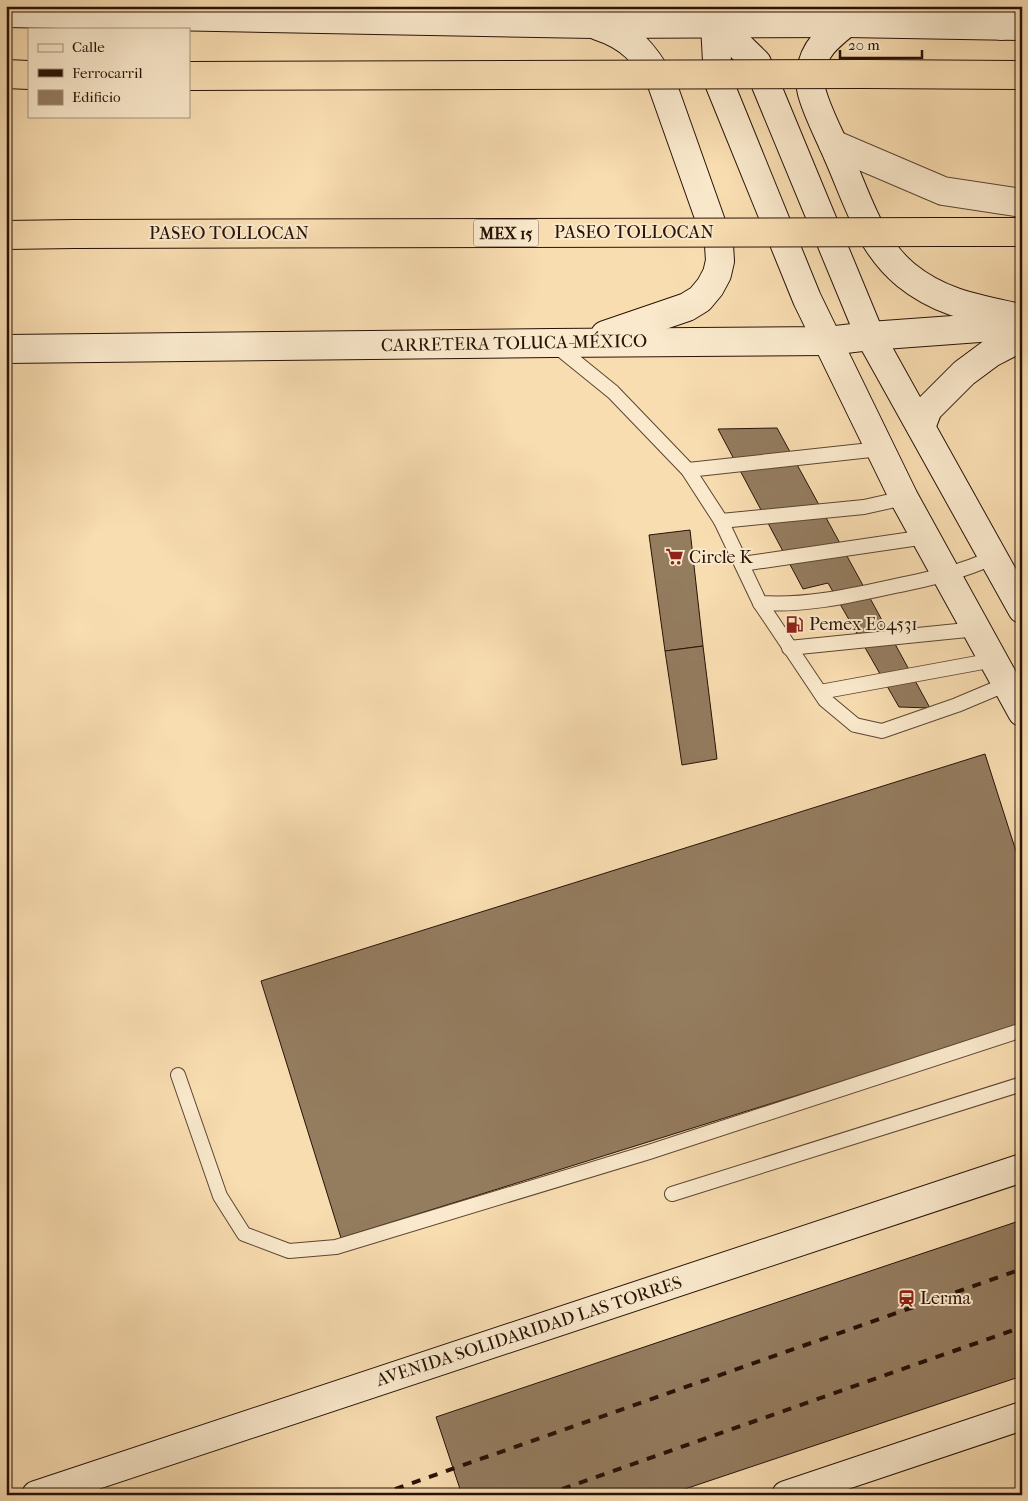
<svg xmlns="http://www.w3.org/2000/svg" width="1028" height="1501" viewBox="0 0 1028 1501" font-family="'IM FELL French Canon',serif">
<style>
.building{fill:#947c5f;stroke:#281207}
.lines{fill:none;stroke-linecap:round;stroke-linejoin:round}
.lane-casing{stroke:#5c4532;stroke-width:16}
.street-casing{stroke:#5c4532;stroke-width:30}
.secondary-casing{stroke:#281207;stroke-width:30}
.highway-casing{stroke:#281207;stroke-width:30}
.lane{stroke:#fae9cc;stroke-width:14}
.street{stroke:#fae9cc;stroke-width:28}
.secondary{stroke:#fae9cc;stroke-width:28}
.highway{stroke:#f8ddb1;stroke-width:28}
.rail{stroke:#281207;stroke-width:4;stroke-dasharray:9 9;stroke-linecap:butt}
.highway-bridge-casing{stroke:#281207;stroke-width:30;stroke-linecap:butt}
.highway-bridge{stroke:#f8ddb1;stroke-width:28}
.labels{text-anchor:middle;stroke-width:4;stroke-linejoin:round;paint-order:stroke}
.shield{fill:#fae9cc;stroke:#675242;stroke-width:1}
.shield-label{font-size:16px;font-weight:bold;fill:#281207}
.street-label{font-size:18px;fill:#281207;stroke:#fae9cc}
.poi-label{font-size:18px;fill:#281207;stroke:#fae9cc;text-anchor:start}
</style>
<rect width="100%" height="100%" fill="#f8ddb1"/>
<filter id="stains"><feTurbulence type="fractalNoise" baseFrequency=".004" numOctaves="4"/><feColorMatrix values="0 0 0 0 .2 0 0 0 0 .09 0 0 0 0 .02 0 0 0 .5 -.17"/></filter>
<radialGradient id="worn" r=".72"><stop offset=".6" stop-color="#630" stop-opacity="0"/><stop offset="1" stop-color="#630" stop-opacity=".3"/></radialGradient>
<g class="building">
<polygon points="777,428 930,708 899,707 828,583 803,589 718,429"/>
<polygon points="690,530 703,646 665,651 649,535"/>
<polygon points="703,646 717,759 682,765 665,651"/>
<polygon points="985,754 1022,870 1022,1025 341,1238 261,981"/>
<polygon points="1022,1220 1022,1376 667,1495 462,1495 436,1417"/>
</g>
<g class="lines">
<defs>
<g id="lane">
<polyline points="671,6 679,24"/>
<polyline points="555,345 613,392 688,470 721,521 864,507 904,498"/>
<polyline points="688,470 880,449"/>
<path d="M 721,521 L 760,603 C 807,606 849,596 895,586 C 929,579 962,572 994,557"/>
<polyline points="742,564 926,537"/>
<polyline points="760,603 825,700 855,725 882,731 957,705 1007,684"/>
<polyline points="789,648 977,629"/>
<polyline points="820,692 994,660"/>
<polyline points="178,1075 220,1196 244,1234 289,1251 336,1247 649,1152 1022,1030"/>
<polyline points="672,1194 1022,1084"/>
</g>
<g id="street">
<polyline points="998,6 1001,26"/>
<polyline points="833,144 943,191 1022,203"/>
</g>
<g id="secondary">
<polyline points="714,6 718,80 807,299 904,498 1022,712"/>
<polyline points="6,13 594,24 846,23 1022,26"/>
<polyline points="716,23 757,63 870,336 1022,609"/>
<path d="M 846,23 C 830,36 814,48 811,71 C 810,78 810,86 812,93 C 818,114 829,134 837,153 C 850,182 860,213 876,240 C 884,253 894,265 906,275 C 939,302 974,308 1015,317"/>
<path d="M 598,26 C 632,37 645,54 662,84 L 719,245 L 720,261 L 717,274 L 710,287 L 700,299 L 687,307 L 605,335"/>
<polyline points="6,349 552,343 828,341 870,336 1022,325"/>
<polyline points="921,427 928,409 964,373 991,353 1022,337"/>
<polyline points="36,1495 1022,1168"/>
<polyline points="786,1495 1022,1416"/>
</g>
<g id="highway">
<polyline points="6,74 29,75"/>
<polyline points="864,74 1022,75"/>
<polyline points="939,232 1022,232"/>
<polyline points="6,235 74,234"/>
</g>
</defs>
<use href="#lane" class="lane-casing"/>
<use href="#street" class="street-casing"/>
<use href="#secondary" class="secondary-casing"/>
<use href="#highway" class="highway-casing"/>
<use href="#lane" class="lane"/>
<use href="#street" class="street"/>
<use href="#secondary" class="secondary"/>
<use href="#highway" class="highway"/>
<g class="rail">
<polyline points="378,1495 1022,1269"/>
<polyline points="545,1495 1022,1327"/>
</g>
<defs>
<g id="highway-bridge">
<polyline points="189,76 864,74"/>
<polyline points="74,234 939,232"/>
</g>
</defs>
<use href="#highway-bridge" class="highway-bridge-casing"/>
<use href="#highway-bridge" class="highway-bridge"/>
</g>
<defs>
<symbol id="supermarket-bare" viewBox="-9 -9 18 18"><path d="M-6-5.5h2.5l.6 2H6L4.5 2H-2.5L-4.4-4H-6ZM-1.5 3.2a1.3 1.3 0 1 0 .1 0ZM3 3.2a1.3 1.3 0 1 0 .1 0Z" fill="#8f2418" stroke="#fae9cc" stroke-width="2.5" paint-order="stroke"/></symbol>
<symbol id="fuel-bare" viewBox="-9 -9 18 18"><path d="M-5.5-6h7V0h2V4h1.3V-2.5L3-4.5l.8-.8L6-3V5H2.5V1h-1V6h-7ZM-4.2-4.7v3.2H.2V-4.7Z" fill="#8f2418" stroke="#fae9cc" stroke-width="2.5" paint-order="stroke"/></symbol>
<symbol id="station-bare" viewBox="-9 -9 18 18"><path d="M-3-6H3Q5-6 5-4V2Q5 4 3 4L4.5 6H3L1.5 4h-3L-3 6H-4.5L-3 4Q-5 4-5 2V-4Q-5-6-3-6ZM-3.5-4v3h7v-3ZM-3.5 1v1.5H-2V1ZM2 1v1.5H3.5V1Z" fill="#8f2418" stroke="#fae9cc" stroke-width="2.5" paint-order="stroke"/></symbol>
</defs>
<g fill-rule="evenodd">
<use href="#supermarket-bare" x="662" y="544" width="25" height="25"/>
<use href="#fuel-bare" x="782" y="612" width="25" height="25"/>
<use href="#station-bare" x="894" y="1286" width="25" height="25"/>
</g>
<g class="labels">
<rect class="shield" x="473.5" y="219.5" width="65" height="27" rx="4"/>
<g class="shield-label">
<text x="506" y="239">MEX 15</text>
</g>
<g class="street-label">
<text x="634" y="238">PASEO TOLLOCAN</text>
<text x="229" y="239">PASEO TOLLOCAN</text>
<text transform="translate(514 343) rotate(-1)" y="6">CARRETERA TOLUCA-MÉXICO</text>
<text transform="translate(529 1331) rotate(-18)" y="6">AVENIDA SOLIDARIDAD LAS TORRES</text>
</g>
<g class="poi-label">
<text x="689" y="563">Circle K</text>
<text x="809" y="630">Pemex E04531</text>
<text x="920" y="1304">Lerma</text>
</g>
</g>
<rect width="1028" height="1501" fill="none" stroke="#f8ddb1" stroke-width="25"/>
<rect x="8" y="8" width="1013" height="1486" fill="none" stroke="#281207" stroke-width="2.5"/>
<rect x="12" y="12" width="1003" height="1476" fill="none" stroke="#281207"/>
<rect x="28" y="28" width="162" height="90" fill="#fae9cc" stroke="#a6937d"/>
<rect x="38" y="44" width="25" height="8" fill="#fae9cc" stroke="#a6937d"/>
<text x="72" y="52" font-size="15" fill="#281207">Calle</text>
<rect x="38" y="69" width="25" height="8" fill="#281207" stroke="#a6937d"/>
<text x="72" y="78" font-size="15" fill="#281207">Ferrocarril</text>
<rect x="38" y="90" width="25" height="15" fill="#947c5f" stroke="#a6937d"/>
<text x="72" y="102" font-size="15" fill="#281207">Edificio</text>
<path d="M840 50v8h82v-8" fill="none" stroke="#281207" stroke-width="2.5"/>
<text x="848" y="50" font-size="15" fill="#281207" stroke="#fae9cc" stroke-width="4" paint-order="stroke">20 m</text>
<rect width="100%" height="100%" filter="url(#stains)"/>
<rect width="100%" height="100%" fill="url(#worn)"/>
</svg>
